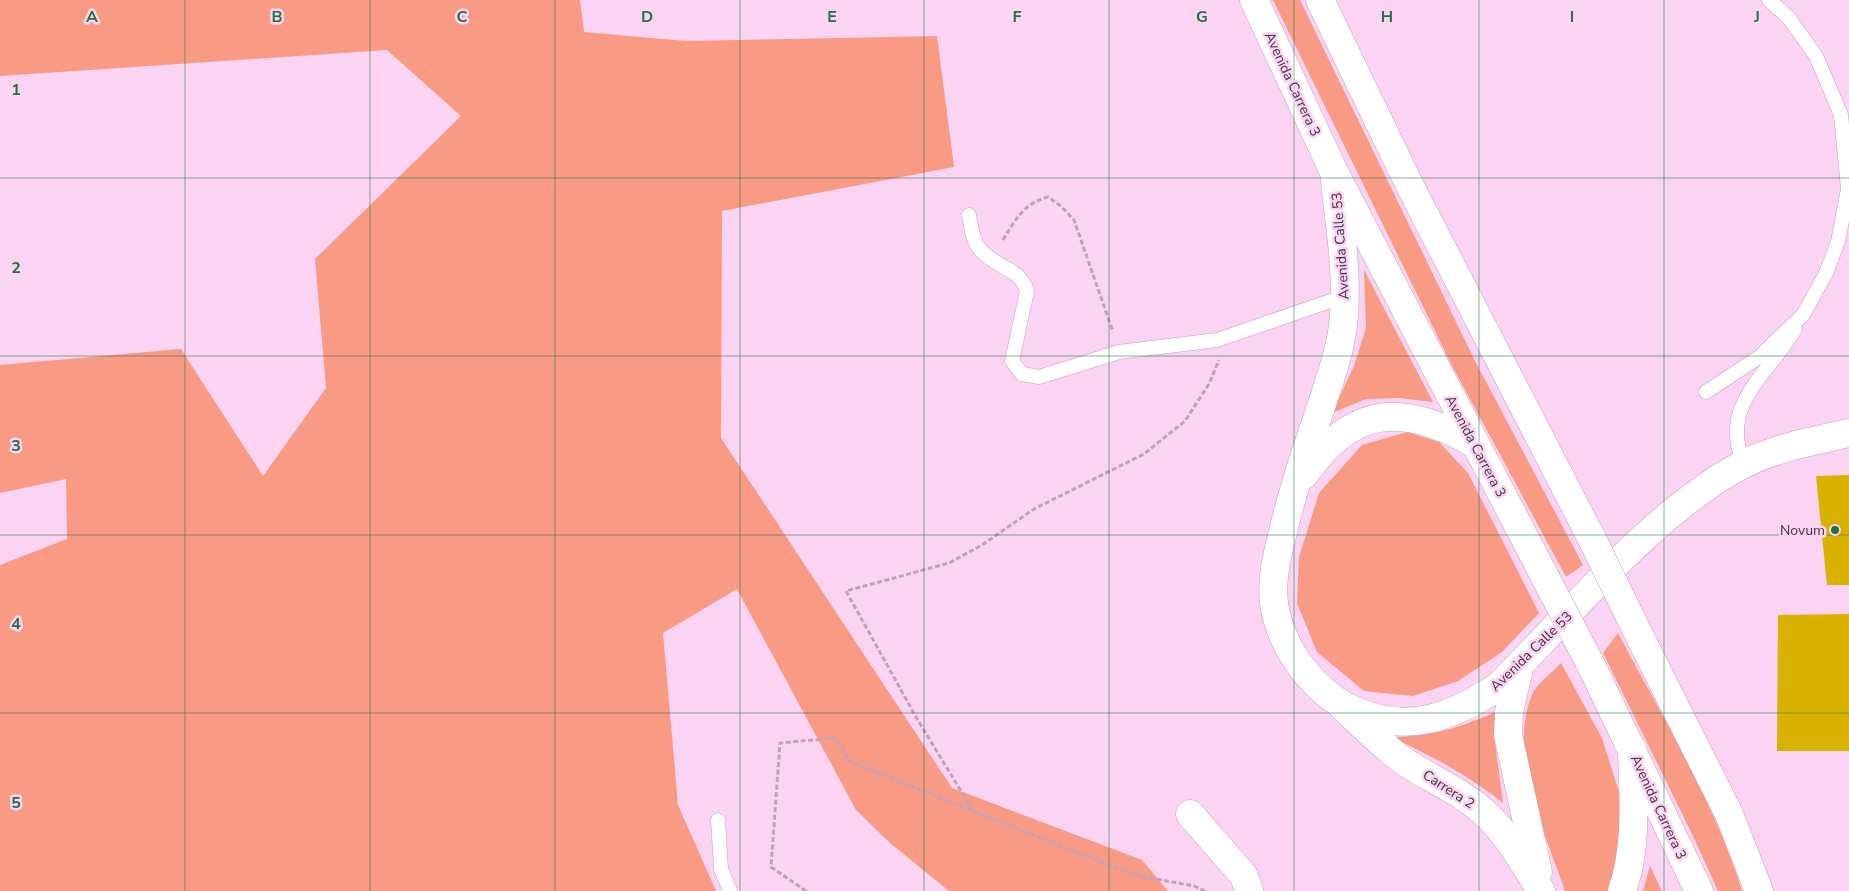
<svg xmlns="http://www.w3.org/2000/svg" width="1849" height="891" viewBox="0 0 1849 891" font-family="'Nunito Sans',sans-serif">
<style>
.green{fill:#f99a85}
.building{fill:#d9b200}
.lines{fill:none;stroke-linecap:round;stroke-linejoin:round}
.service-casing{stroke:#c49ebc;stroke-width:15}
.minor-casing{stroke:#c49ebc;stroke-width:29}
.secondary-casing{stroke:#c49ebc;stroke-width:29}
.primary-casing{stroke:#c49ebc;stroke-width:29}
.path{stroke:#c3a3bc;stroke-width:3;stroke-dasharray:5 2.5;stroke-linecap:butt}
.service{stroke:#fff;stroke-width:14}
.minor{stroke:#fff;stroke-width:28}
.secondary{stroke:#fff;stroke-width:28}
.primary{stroke:#fff;stroke-width:28}
.primary-bridge-casing{stroke:#c49ebc;stroke-width:29;stroke-linecap:butt}
.primary-bridge{stroke:#fff;stroke-width:28}
.grid{fill:none;stroke:#227243;stroke-width:1;stroke-opacity:0.55}
.poi-dot{fill:#227243;stroke:#fbd4f3;stroke-width:2}
.labels{text-anchor:middle;stroke-width:5;stroke-linejoin:round;paint-order:stroke}
.street-label{font-size:14px;fill:#42333f;stroke:#fbd4f3}
.poi-label{font-size:14px;fill:#42333f;stroke:#fbd4f3;text-anchor:end}
.grid-label{font-size:16px;text-anchor:middle;font-weight:bold;fill:#227243;stroke:#fbd4f3;stroke-width:5;stroke-linejoin:round;paint-order:stroke}
</style>
<rect width="100%" height="100%" fill="#fbd4f3"/>
<g class="green">
<polygon points="0,0 580,0 584,32 686,41 937,36 954,167 722,211 721,438 952,788 1142,860 1168,891 949,891 890,843 856,810 737,589 663,633 678,805 716,891 0,891 0,565 67,539 66,479 0,493 0,365 181,349 263,476 326,388 315,259 461,116 387,50 0,76"/>
<polygon points="1273,0 1300,0 1475,361 1583,565 1566,577 1450,362"/>
<polygon points="1364,270 1433,402 1399,398 1366,399 1332,413 1354,366 1366,328"/>
<polygon points="1407,432 1439,442 1468,473 1539,613 1502,652 1458,681 1413,696 1364,691 1317,652 1297,603 1299,557 1319,493 1362,445"/>
<path d="M 1618,633 C 1662,717 1714,800 1742,891 L 1718,891 L 1695,840 L 1603,653 Z"/>
<path d="M 1561,663 L 1602,738 L 1619,792 L 1621,841 L 1609,891 L 1565,891 C 1546,834 1508,757 1531,697 C 1535,685 1553,672 1561,663 Z"/>
<path d="M 1496,712 L 1495,743 L 1503,803 C 1468,775 1432,756 1391,737 C 1432,737 1460,727 1496,712 Z"/>
<polygon points="1650,866 1662,891 1643,891"/>
</g>
<g class="building">
<polygon points="1849,475 1849,585 1827,585 1816,476"/>
<polygon points="1849,614 1849,751 1777,751 1778,615"/>
</g>
<g class="lines">
<defs>
<g id="service">
<path d="M 969,215 C 971,225 972,239 979,248 C 993,267 1020,267 1027,291 L 1012,361 L 1022,374 L 1039,377 L 1119,352 L 1217,340 L 1345,296"/>
<polyline points="1706,392 1759,357 1803,315 1826,273 1838,242 1848,189 1841,115 1816,56 1788,17 1769,0"/>
<path d="M 1744,464 C 1718,405 1769,374 1795,329"/>
<polyline points="718,820 721,869 730,891"/>
</g>
<g id="minor">
<polyline points="1520,665 1509,712 1508,735 1538,872"/>
<path d="M 1340,704 C 1361,724 1381,745 1405,762 C 1432,780 1465,793 1488,816 C 1510,838 1525,865 1541,891"/>
<polyline points="1190,814 1244,876 1249,891"/>
<path d="M 1622,891 C 1638,846 1633,795 1632,748"/>
</g>
<g id="secondary">
<path d="M 1334,172 C 1339,222 1349,276 1343,326 C 1339,356 1328,385 1319,413 C 1305,453 1292,492 1283,532 C 1277,555 1271,580 1274,603 C 1277,625 1287,648 1300,665 C 1314,684 1330,699 1351,709 C 1406,735 1451,718 1499,686 C 1571,614 1651,514 1740,466 C 1774,448 1812,441 1849,433"/>
<path d="M 1304,475 C 1353,403 1405,404 1475,444"/>
</g>
<g id="primary">
<polyline points="1254,0 1334,172 1545,577"/>
<polyline points="1320,0 1411,188 1592,539"/>
<polyline points="1642,641 1729,814 1759,891"/>
<polyline points="1592,667 1699,891"/>
</g>
</defs>
<use href="#service" class="service-casing"/>
<use href="#minor" class="minor-casing"/>
<use href="#secondary" class="secondary-casing"/>
<use href="#primary" class="primary-casing"/>
<g class="path">
<path d="M 1003,240 C 1015,220 1024,203 1048,197 L 1061,206 L 1074,220 L 1113,332"/>
<polyline points="806,891 771,867 780,743 834,738 842,747 849,761 973,811"/>
<polyline points="1205,891 1194,886 1145,877 1114,867 973,811 916,717 846,591 949,563 982,545 1034,509 1144,454 1185,421 1209,384 1219,360"/>
</g>
<use href="#service" class="service"/>
<use href="#minor" class="minor"/>
<use href="#secondary" class="secondary"/>
<use href="#primary" class="primary"/>
<defs>
<g id="primary-bridge">
<polyline points="1592,539 1642,641"/>
<polyline points="1545,577 1592,667"/>
</g>
</defs>
<use href="#primary-bridge" class="primary-bridge-casing"/>
<use href="#primary-bridge" class="primary-bridge"/>
</g>
<path class="grid" d="M 185,0 L 185,891M 370,0 L 370,891M 555,0 L 555,891M 740,0 L 740,891M 924,0 L 924,891M 1109,0 L 1109,891M 1294,0 L 1294,891M 1479,0 L 1479,891M 1664,0 L 1664,891M 0,178 L 1849,178M 0,356 L 1849,356M 0,535 L 1849,535M 0,713 L 1849,713"/>
<circle class="poi-dot" cx="1835" cy="530" r="5"/>
<g class="labels">
<g class="street-label">
<text transform="translate(1293 84) rotate(65)" y="5">Avenida Carrera 3</text>
<text transform="translate(1340 246) rotate(-94)" y="5">Avenida Calle 53</text>
<text transform="translate(1476 446) rotate(62)" y="5">Avenida Carrera 3</text>
<text transform="translate(1531 651) rotate(-44)" y="5">Avenida Calle 53</text>
<text transform="translate(1449 789) rotate(33)" y="5">Carrera 2</text>
<text transform="translate(1659 807) rotate(65)" y="5">Avenida Carrera 3</text>
</g>
<g class="poi-label">
<text x="1825" y="535">Novum</text>
</g>
</g>
<g class="grid-label">
<text x="92" y="22">A</text>
<text x="277" y="22">B</text>
<text x="462" y="22">C</text>
<text x="647" y="22">D</text>
<text x="832" y="22">E</text>
<text x="1017" y="22">F</text>
<text x="1202" y="22">G</text>
<text x="1387" y="22">H</text>
<text x="1572" y="22">I</text>
<text x="1757" y="22">J</text>
<text x="16" y="95">1</text>
<text x="16" y="273">2</text>
<text x="16" y="451">3</text>
<text x="16" y="629">4</text>
<text x="16" y="808">5</text>
</g>
</svg>
